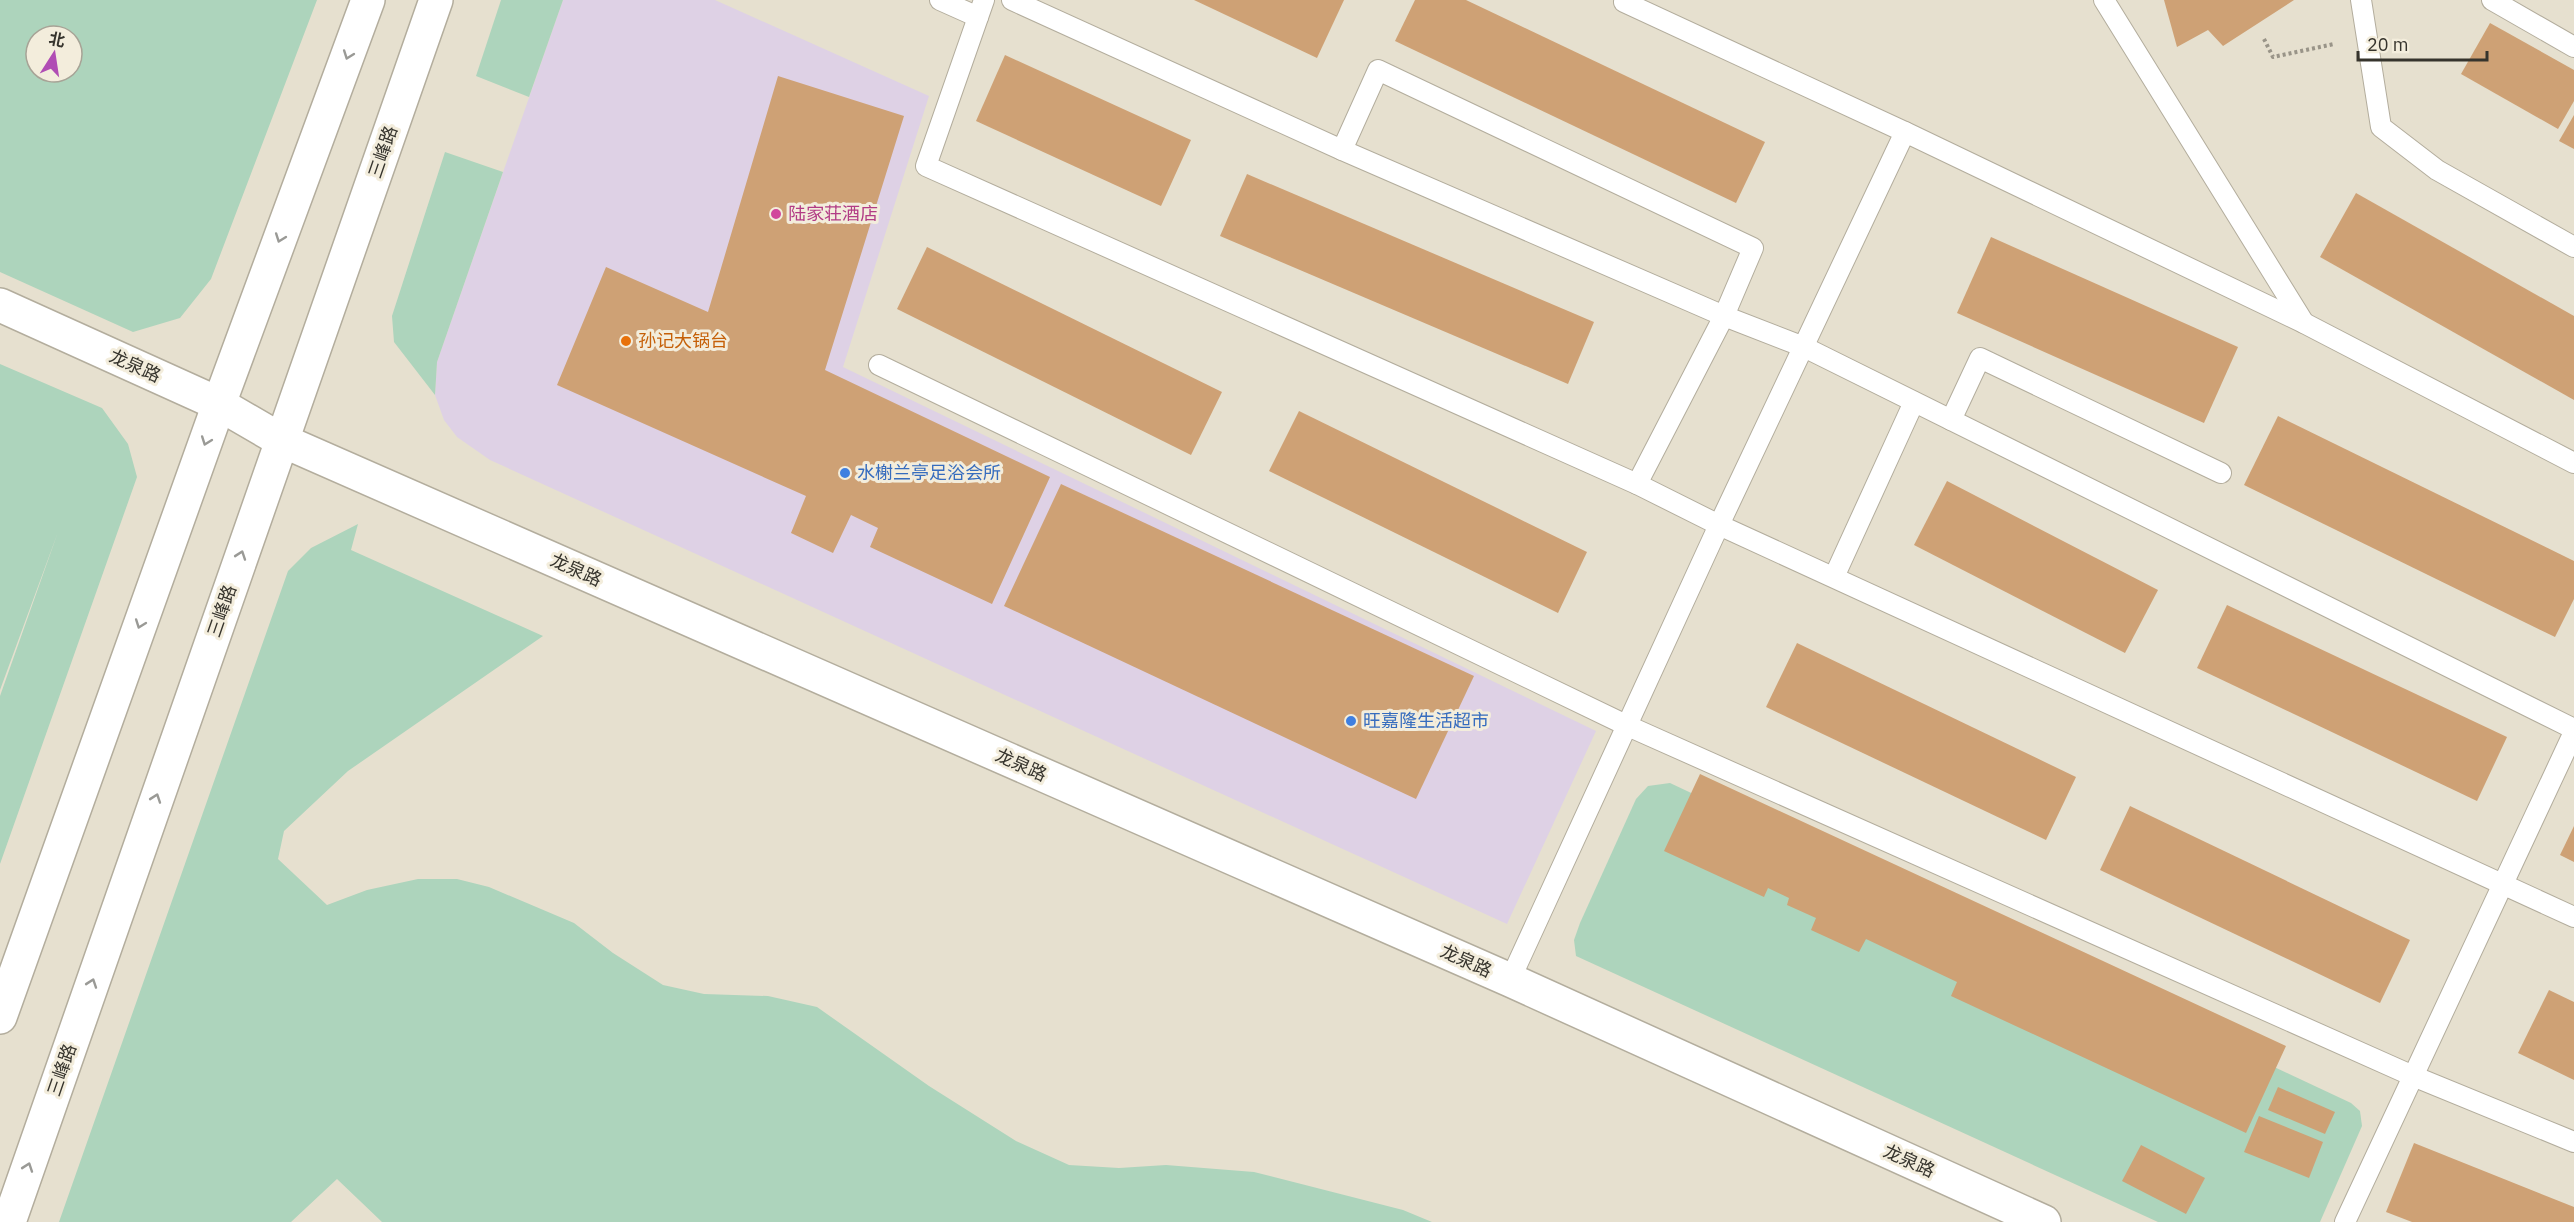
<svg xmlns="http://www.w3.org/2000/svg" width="2574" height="1222" viewBox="0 0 2574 1222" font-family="'IBM Plex Sans','Noto Sans SC',sans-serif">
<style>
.commercial{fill:#ded1e5}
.green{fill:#add4bc;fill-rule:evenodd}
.building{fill:#cea175}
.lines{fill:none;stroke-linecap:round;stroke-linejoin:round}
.service-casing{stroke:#b3ad9d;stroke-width:22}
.tertiary-casing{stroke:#b3ad9d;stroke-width:36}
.secondary-casing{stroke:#b3ad9d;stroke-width:36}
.path{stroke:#999488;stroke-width:4;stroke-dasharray:3 3;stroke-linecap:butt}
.service{stroke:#fff;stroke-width:20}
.tertiary{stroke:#fff;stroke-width:33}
.secondary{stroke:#fff;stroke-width:33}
.oneway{stroke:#9a9a96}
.hotel-dot{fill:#d1479c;stroke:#f3eddc;stroke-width:2}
.food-dot{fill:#e8710a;stroke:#f3eddc;stroke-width:2}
.shop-dot{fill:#3f7fe0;stroke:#f3eddc;stroke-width:2}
.labels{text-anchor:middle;stroke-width:6;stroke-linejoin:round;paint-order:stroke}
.street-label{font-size:18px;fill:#36342d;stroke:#f3eddc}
.hotel-label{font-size:18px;fill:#b23c85;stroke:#f3eddc;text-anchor:start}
.food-label{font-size:18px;fill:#c56008;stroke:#f3eddc;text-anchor:start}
.shop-label{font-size:18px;fill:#366cbe;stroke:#f3eddc;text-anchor:start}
</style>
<rect width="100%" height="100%" fill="#e6e0cf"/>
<polygon class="commercial" points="563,0 715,0 929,96 843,367 1596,731 1507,924 490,460 457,437 444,420 435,395 437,362"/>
<g class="green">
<path d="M 0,0 L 317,0 L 211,279 L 180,318 L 133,332 L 0,272 ZM 36,36 L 72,36 L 72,72 L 36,72 Z"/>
<polygon points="501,0 563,0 529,97 476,76"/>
<polygon points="445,152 503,172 437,362 435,395 394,342 392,316"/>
<polygon points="0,364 102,408 128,444 137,477 0,864 0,696 58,532 0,690"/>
<polygon points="358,524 351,550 543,636 348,771 284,831 278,859 327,905 367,890 418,879 457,879 489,887 574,923 613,953 663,985 704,994 768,996 817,1007 929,1086 1016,1141 1069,1165 1119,1168 1166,1165 1254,1172 1403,1210 1432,1222 382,1222 337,1179 291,1222 59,1222 288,571 311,548"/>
<polygon points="1670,783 2351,1103 2360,1111 2362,1126 2320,1222 2158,1222 1576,956 1574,940 1580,923 1636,799 1648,786"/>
</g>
<g class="building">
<polygon points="1194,0 1344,0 1317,58"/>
<polygon points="1415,0 1466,0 1765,142 1736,203 1395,41"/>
<polygon points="2164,0 2294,0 2223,46 2208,30 2177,47"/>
<polygon points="2490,23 2574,70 2574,101 2558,129 2461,74"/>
<polygon points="1005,55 1191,140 1161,206 976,121"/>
<polygon points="778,76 904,116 825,370 1050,477 992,604 870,547 878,528 851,515 833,553 791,533 806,496 557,385 606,267 708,312"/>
<polygon points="2574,115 2574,149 2559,141"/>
<polygon points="1247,174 1594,322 1568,384 1220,236"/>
<polygon points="2356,193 2574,316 2574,400 2320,257"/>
<polygon points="1991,237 2238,347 2204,423 1957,313"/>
<polygon points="927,247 1222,392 1191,455 897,309"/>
<polygon points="1299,411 1587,552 1558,613 1269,471"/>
<polygon points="2278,416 2574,561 2574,599 2555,637 2244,485"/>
<polygon points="1947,481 2158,590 2125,653 1914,545"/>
<polygon points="1061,484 1474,676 1416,799 1004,606"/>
<polygon points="2227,605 2507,737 2477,801 2197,668"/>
<polygon points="1797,643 2076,777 2046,840 1766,707"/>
<polygon points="1700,774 2286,1046 2246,1133 1951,996 1957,982 1866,939 1859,952 1811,930 1816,918 1787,905 1789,898 1768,888 1764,897 1664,851"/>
<polygon points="2130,806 2410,940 2380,1003 2100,870"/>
<polygon points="2574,826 2574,862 2560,855"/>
<polygon points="2549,990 2574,1002 2574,1080 2518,1053"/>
<polygon points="2278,1087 2335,1112 2325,1134 2268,1110"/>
<polygon points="2259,1116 2323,1142 2309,1178 2244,1152"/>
<polygon points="2414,1143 2574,1207 2574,1222 2412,1222 2386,1212"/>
<polygon points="2141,1145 2205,1178 2186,1214 2122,1181"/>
</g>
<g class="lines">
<defs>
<g id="service">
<polyline points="940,0 978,17"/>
<polyline points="984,0 926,166 1637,484 1719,525 2574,917"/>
<polyline points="1012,0 1342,150 1724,316 1804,347 2574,729"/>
<polyline points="2104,0 2304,323"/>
<polyline points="2361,0 2381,127 2437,170 2574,247"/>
<polyline points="2492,0 2574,47"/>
<polyline points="1624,2 1905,132"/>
<polyline points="1342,150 1378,70 1753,248 1724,316 1637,484"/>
<polyline points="879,365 1628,726 2413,1076 2574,1142"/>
<polyline points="1951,420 1980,358 2221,473"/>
<polyline points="1834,577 1914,402"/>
<polyline points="1510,980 1719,525 1905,132 2304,323 2574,463"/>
<polyline points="2345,1222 2574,732"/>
</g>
<polyline id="tertiary" points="0,305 219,404 281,440 1510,980 2044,1222"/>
<g id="secondary">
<polyline points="0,1017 219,404 368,0"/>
<polyline points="9,1222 436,0"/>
</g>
</defs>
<use href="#service" class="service-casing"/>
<use href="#tertiary" class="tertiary-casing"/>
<use href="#secondary" class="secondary-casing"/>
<polyline class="path" points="2264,39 2273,57 2334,44"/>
<use href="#service" class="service"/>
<use href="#tertiary" class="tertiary"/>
<use href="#secondary" class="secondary"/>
</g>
<defs><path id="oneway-chevron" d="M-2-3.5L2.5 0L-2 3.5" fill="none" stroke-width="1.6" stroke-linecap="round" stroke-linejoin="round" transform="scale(1.5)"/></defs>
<g class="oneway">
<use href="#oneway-chevron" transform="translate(348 55) rotate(110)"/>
<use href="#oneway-chevron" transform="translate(280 238) rotate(110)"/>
<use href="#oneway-chevron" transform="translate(206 441) rotate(110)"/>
<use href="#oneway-chevron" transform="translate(241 555) rotate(-71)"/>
<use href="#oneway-chevron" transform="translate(140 624) rotate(110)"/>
<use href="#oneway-chevron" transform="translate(156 798) rotate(-71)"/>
<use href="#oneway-chevron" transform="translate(92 983) rotate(-71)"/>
<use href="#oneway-chevron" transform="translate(28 1167) rotate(-71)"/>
</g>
<circle class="hotel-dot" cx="776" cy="214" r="6"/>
<circle class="food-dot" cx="626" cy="341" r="6"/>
<g class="shop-dot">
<circle cx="845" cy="473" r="6"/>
<circle cx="1351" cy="721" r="6"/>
</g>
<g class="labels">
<g class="street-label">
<text transform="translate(383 152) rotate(-71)" y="6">三峰路</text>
<text transform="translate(135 366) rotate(24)" y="6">龙泉路</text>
<text transform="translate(576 570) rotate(24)" y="6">龙泉路</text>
<text transform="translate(222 611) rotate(-71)" y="6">三峰路</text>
<text transform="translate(1021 765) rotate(24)" y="6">龙泉路</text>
<text transform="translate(1466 961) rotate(24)" y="6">龙泉路</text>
<text transform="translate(62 1070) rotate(-71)" y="6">三峰路</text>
<text transform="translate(1909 1161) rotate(24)" y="6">龙泉路</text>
</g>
<g class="hotel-label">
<text x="788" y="220">陆家荘酒店</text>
</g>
<g class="food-label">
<text x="638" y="347">孙记大锅台</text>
</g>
<g class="shop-label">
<text x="857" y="479">水榭兰亭足浴会所</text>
<text x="1363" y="727">旺嘉隆生活超市</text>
</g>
</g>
<g transform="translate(54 54) rotate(12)"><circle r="28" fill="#f3eddc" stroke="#a7a396" stroke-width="1.5"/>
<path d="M0-4.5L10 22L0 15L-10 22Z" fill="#b04db4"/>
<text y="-9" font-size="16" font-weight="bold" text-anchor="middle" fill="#36342d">北</text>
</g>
<path d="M2358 51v9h129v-9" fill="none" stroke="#36342d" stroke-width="3"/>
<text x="2367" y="51" font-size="18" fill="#36342d" stroke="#f3eddc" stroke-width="4.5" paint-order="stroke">20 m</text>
</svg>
